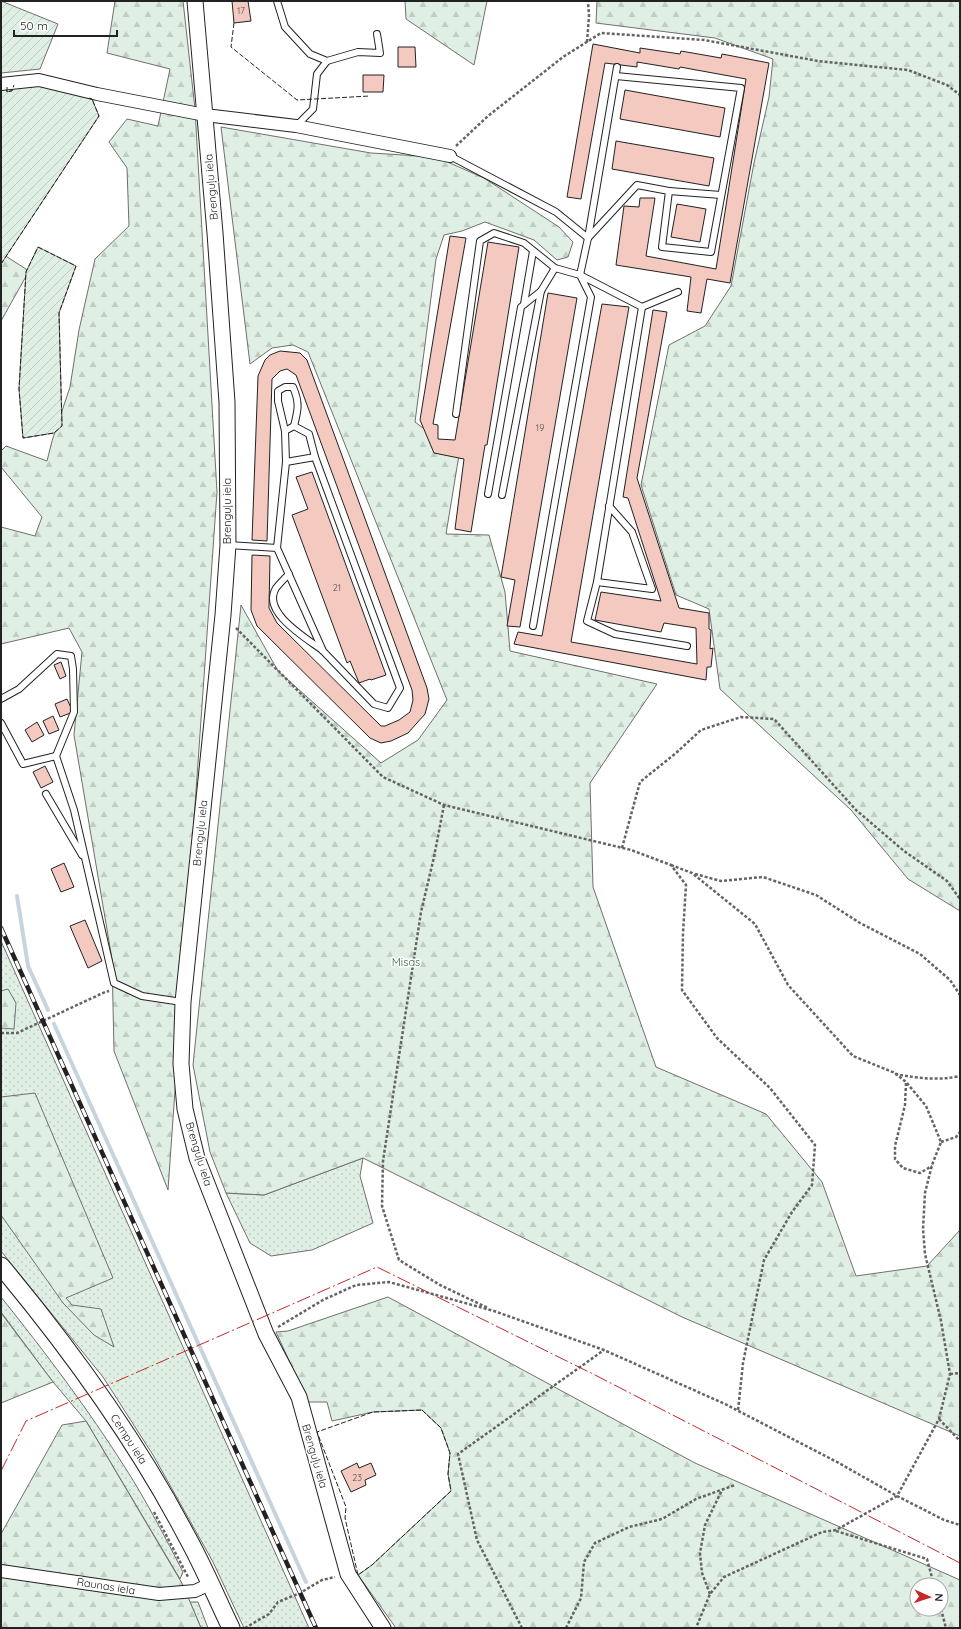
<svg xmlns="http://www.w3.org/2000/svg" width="961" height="1629" viewBox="0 0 961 1629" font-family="Quicksand,sans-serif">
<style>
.grass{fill:url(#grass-dots);stroke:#6f6f6f}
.forest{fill:url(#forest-firs);stroke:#6f6f6f;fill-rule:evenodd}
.garden{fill:url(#garden-furrows);stroke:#6f6f6f}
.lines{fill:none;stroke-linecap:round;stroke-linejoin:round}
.stream{stroke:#c7d3dd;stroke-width:4}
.building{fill:#f3c9c0;stroke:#222}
.service-casing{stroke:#222;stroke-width:8}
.minor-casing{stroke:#222;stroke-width:14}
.tertiary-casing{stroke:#222;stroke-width:17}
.secondary-casing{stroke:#222;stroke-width:19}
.path{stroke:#646464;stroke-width:2.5;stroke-dasharray:3 2;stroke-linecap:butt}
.service{stroke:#fff;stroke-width:6}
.minor{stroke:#fff;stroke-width:12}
.tertiary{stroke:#fff;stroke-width:15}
.secondary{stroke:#fff;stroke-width:17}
.rail-casing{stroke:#222;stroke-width:4.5}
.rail{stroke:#fff;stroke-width:3;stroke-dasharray:9;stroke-linecap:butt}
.fence{stroke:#222;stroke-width:1;stroke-dasharray:5 2;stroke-linecap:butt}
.power{stroke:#c62828;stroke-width:1;stroke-dasharray:14 3 2 3;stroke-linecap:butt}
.labels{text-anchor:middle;stroke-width:3;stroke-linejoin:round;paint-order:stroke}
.number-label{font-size:9px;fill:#564c4a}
.street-label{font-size:11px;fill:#222;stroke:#fff}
.park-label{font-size:11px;fill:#2f5e38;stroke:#fff}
</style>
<defs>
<pattern id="grass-dots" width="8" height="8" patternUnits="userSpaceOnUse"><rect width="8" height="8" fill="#e0efe3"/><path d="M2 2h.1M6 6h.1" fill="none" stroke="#c0cdc2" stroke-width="1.8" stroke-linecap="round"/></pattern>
<pattern id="forest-firs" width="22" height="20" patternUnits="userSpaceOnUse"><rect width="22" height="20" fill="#e0efe3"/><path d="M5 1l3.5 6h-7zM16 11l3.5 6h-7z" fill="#c0cdc2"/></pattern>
<pattern id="garden-furrows" width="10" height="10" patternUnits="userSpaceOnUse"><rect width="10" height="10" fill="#e0efe3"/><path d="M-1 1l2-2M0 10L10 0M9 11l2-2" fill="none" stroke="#c0cdc2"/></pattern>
</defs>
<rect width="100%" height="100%" fill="#fff"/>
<g class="grass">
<polygon points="1,941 309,1628 244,1628 213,1562 153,1455 103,1377 1,1251"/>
<polygon points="363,1158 360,1176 373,1223 312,1250 271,1256 250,1243 226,1193 264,1195"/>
<path d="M 1,1297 C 45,1352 88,1409 126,1469 C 147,1502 165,1537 183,1572 L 180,1579 L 86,1421 L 53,1382 L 1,1312 Z"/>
<polygon points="190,1602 198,1602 208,1628 201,1628"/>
</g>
<g class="forest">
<polygon points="115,1 183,1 195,109 217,492 168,1190 114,1051 112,959 74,735 82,652 69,628 1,644 1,527 35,536 42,517 1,467 1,451 6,446 47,461 52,441 70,387 79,330 95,259 129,226 127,168 109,142 127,119 158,126 170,69 107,53"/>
<polygon points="405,1 487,1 474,65 406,19"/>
<polygon points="597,1 960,1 960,911 908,879 851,810 720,689 709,609 676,595 641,485 669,345 705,326 731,286 754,163 769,97 773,59 715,38 596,23"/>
<polygon points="221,127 371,153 436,157 484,178 559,227 573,242 568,257 557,260 534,240 485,222 462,231 444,235 436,259 415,422 459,455 446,534 489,535 505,592 510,651 657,684 590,783 593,887 656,1067 766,1114 822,1182 856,1276 927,1266 960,1230 960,1436 682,1317 363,1158 264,1195 226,1193 210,1152 193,1065 241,605 278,671 381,763 418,740 447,700 308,352 293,345 272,348 250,364"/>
<polygon points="1,253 29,271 1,321"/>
<polygon points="8,989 16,1003 14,1029 1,1028 1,991"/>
<polygon points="35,1093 113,1278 66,1298 72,1305 101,1309 114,1347 94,1335 63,1303 1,1215 1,1097"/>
<path d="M 388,1297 L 695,1463 L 960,1580 L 960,1628 L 396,1628 L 358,1575 L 372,1565 L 451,1491 L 448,1474 L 450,1453 L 441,1428 L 422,1410 L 373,1412 L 332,1421 L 327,1402 L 308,1402 L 276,1332 L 288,1331 ZM 917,1585 L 941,1585 L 941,1609 L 917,1609 Z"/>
<polygon points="1,1313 53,1382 1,1403"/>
<polygon points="86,1421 183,1585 201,1628 1,1628 1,1534 62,1425"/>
</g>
<g class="garden">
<polygon points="1,1 58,24 40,69 1,73"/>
<polygon points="14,84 33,84 92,99 99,116 1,264 1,88 6,87 7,92 12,90"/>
<polygon points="38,247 76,266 59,313 62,426 54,433 23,438 19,389 26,272"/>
</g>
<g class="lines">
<g class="stream">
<polyline points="17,896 28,966 48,1010"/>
<polyline points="54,1024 306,1582"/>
</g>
</g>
<g class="building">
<polygon points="232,1 248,1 251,21 234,23"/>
<polygon points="593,44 640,53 640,48 680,54 681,51 721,58 722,54 769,63 730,283 707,279 701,313 687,311 691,277 616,265 624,206 639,207 640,198 655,198 646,256 716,269 746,79 680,67 679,69 637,62 637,67 605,63 581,199 567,197"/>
<polygon points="398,47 415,47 416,67 398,67"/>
<polygon points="363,75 384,75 383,92 363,92"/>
<polygon points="625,90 725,108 720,137 620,119"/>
<polygon points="616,141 714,158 709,186 612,169"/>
<polygon points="677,204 706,209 700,242 671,237"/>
<polygon points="450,236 466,238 433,424 438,425 438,439 455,440 488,242 519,247 487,445 485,445 471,532 455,529 464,459 434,453 420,420"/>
<polygon points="548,293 577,298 520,627 507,626 515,580 501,577"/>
<polygon points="602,304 629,307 571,642 697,664 696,628 664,623 661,632 595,620 601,592 661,601 628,498 623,497 653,310 667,312 637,478 679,608 709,613 709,629 711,630 710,649 713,648 711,667 707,667 706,680 514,644 518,632 542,636"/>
<polygon points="280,351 300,353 307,360 427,688 429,699 425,714 408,733 391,741 381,743 370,738 257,626 251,610 252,555 270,556 269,608 277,623 381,726 385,726 399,720 410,712 413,700 412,690 296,375 287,369 280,371 272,379 267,541 252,540 258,376 265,360 270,355"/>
<polygon points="312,472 386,675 371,680 370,679 359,683 350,661 347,663 292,515 308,509 296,477"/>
<polygon points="61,662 66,676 60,679 54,665"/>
<polygon points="67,699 73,712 60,717 55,704"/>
<polygon points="53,716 59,730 49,734 43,721"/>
<polygon points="37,722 44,735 32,742 25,730"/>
<polygon points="45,766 53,782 41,788 33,772"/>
<polygon points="64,863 74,887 61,892 51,869"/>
<polygon points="85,920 102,961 88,968 70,926"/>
<polygon points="357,1463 359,1468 371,1463 376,1475 365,1480 366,1485 351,1492 341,1471"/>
</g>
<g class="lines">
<defs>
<g id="service">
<polyline points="277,1 285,27 310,54 327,61"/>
<polyline points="296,126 313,109 317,74 327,61 358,52 380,53 377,34"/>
<polyline points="450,156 556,212 588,238 617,67"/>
<polyline points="669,191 721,195"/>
<polyline points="524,304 533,251"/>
<polyline points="642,307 678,292"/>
<polyline points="456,414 480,241 494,233 524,243 555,268 580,275 588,238 637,185 669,191 662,247 711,252 741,88 616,76"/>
<path d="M 285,431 L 278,401 L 278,391 L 285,387 L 293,387 C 300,403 298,410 294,426"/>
<polyline points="286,462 285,431 294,426 309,434 315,457"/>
<polyline points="488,494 521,307 541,291"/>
<polyline points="502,495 541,291 555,268"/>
<polyline points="228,545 277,548 323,651 374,704 388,708 400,688 315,457 286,462 277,548"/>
<path d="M 289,574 C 285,578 280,583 276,588 C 261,612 306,638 322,650"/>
<polyline points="597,582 652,589 632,532 609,506"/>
<polyline points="533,626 591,297 580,275 642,307 597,582 587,621 615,634 687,646"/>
<polyline points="1,699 19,689 57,654 71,656 73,669 74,712 56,756"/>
<polyline points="1,723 23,764 56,756 74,810 114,983 142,996 182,1002"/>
<polyline points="46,794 82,855"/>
</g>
<g id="minor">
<polyline points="1,84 39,80 97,94 205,115 296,126 450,156"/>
<polyline points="1,1571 159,1594 195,1591 210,1584"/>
</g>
<polyline id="tertiary" points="195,1 215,233 227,402 228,545 223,615 183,1002 181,1064 185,1109 197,1158 266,1334 299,1397 348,1574 383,1628"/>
<path id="secondary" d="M 1,1266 C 71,1350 135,1438 186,1535 C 203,1565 216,1597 231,1628"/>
</defs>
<use href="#service" class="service-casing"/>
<use href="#minor" class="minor-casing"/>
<use href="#tertiary" class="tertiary-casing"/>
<use href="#secondary" class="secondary-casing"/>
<g class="path">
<polyline points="587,42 589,16 588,1"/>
<polyline points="456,146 488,116 563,57 601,33 704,40 818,61 908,70 947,85 960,95"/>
<polyline points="236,628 383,777 444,805 631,850 671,865 686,885 683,933 682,990 717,1038 770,1088 815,1145 812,1185 792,1212 764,1260 743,1363 738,1411"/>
<polyline points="444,805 434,857 421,912 383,1161 382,1206 399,1260 440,1285 488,1308"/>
<polyline points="622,848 640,782 676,753 701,730 741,717 774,719 856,810 904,851 947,881 960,899"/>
<polyline points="671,865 692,873 755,924 788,985 853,1056 895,1073 906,1082 926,1106 941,1142 932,1165 925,1193 923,1229 925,1254 941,1321 950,1374 939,1419 897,1496 836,1530 822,1532 724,1577 710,1594 696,1628"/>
<polyline points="695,874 721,881 763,877 816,895 860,923 920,954 950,980 960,995"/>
<polyline points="1,1033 17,1033 105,992 109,991"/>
<path d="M 895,1074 C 918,1078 937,1081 960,1076"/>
<polyline points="906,1083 905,1105 895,1146 895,1159 903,1168 920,1173 932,1166"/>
<polyline points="941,1142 956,1137 960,1132"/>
<polyline points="278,1327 323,1300 356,1285 389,1282 494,1311 604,1350 725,1404 837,1462 897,1496 944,1520 960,1525"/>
<polyline points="950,1374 960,1373"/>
<polyline points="939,1419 960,1441"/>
<polyline points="154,1512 188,1577"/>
<polyline points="836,1531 927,1559 934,1585"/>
<polyline points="710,1594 702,1573 700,1553 705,1525 722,1490"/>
<polyline points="941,1609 946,1628"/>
<polyline points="245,1628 269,1614 278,1602 300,1593 322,1580 335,1577"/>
<polyline points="522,1628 477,1540 458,1454 604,1350"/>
<polyline points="566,1628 581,1598 584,1562 595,1543 629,1527 662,1519 696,1499 735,1485"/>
</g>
<use href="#service" class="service"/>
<use href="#minor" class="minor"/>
<use href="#tertiary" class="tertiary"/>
<use href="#secondary" class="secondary"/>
<defs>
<polyline id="rail" points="1,928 316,1628"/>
</defs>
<use href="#rail" class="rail-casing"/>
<use href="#rail" class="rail"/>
<g class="fence">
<polyline points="234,23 231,47 297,100 370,96"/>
<polyline points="7,87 7,92 12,91 14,85"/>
<polygon points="38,247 76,266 59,313 62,426 54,433 23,438 19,389 26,272"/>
<polyline points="1,264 99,116 92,99 89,98"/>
<polygon points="422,1410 441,1428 450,1453 448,1474 451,1491 372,1565 358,1575 345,1518 346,1507 317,1432 373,1412"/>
</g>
<polyline class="power" points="1,1471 26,1421 377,1267 597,1376 960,1563"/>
</g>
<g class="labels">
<g class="number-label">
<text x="241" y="14">17</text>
<text x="540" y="431">19</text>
<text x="337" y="591">21</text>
<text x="357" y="1481">23</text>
</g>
<g class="street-label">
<text transform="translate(211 187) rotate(-95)" y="4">Brenguļu iela</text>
<text transform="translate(227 511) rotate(-90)" y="4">Brenguļu iela</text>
<text transform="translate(200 833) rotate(-84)" y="4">Brenguļu iela</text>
<text transform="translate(199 1154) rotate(73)" y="4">Brenguļu iela</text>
<text transform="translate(129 1439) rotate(57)" y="4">Cempu iela</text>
<text transform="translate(315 1456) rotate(74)" y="4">Brenguļu iela</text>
<text transform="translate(106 1586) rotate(9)" y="4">Raunas iela</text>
</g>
<g class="park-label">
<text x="406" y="966">Misas</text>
</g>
</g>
<rect width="961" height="1629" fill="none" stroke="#222222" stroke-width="4"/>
<g transform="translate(929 1597) rotate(93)"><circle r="19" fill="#ffffff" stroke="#a7a7a7"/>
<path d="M0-3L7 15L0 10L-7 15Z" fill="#c62828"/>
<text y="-6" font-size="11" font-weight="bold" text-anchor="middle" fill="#222222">N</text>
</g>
<path d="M14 30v6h103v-6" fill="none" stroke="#222222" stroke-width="2"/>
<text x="20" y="30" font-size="12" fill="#222222" stroke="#ffffff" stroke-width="3" paint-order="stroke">50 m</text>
</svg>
